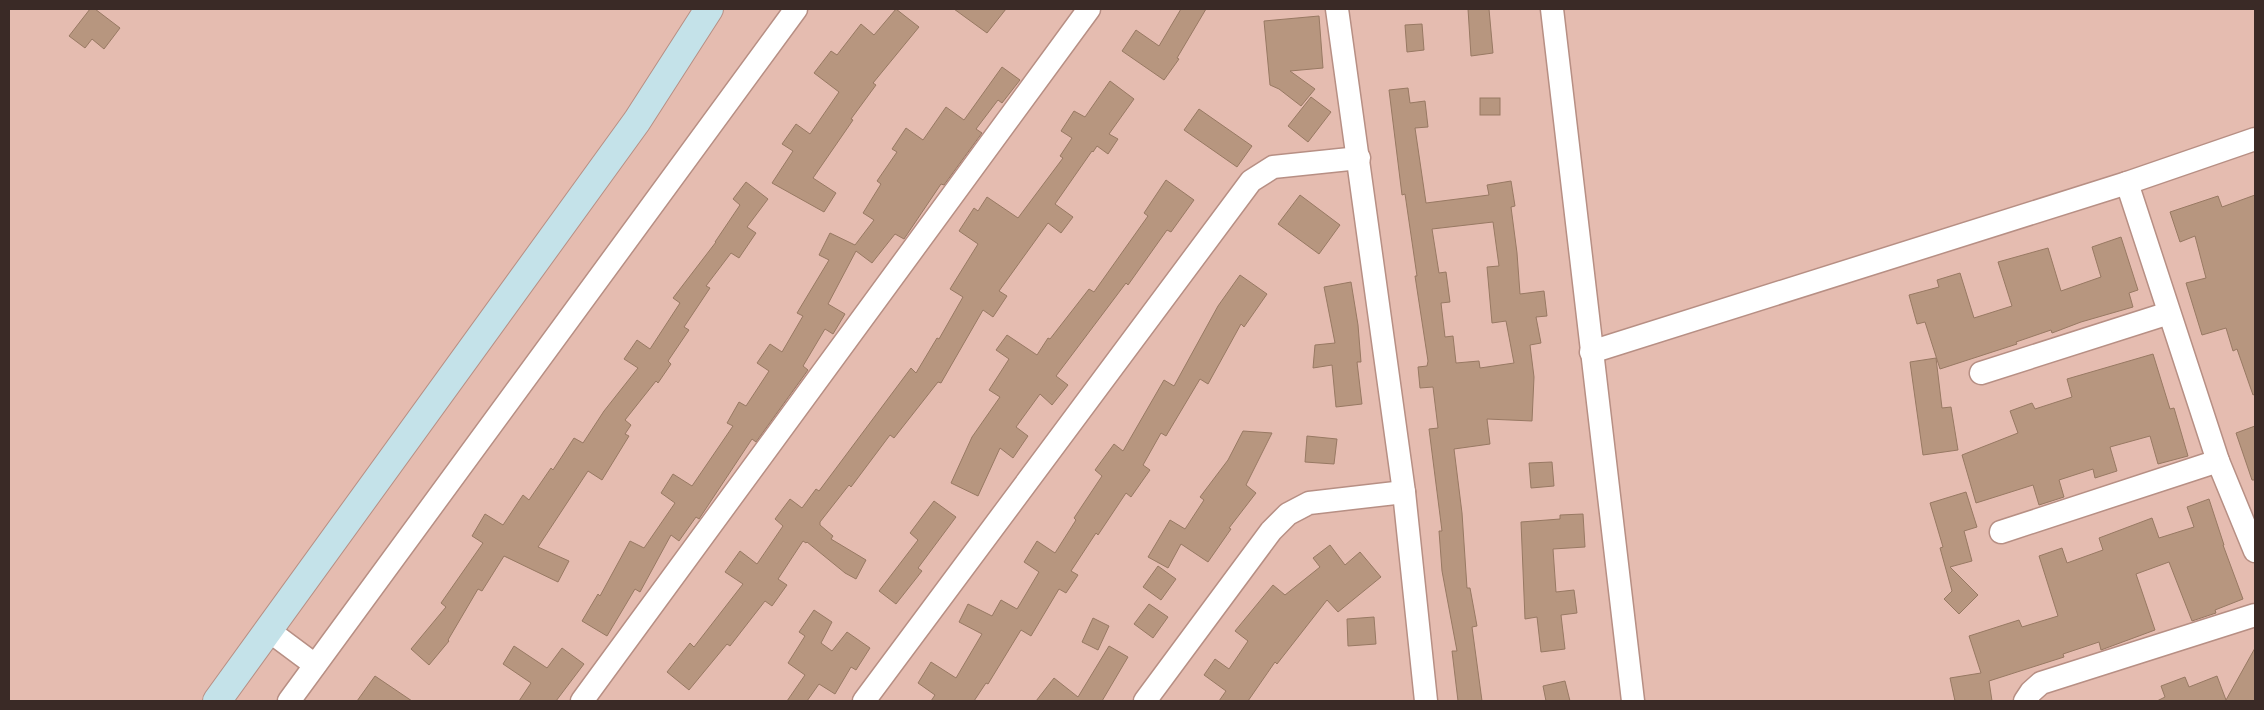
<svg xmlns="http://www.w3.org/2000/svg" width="2264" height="710" viewBox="0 0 2264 710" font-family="'Noto Serif',serif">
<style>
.building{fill:#b7967f;stroke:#987963;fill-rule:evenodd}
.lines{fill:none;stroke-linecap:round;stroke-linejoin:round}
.street-casing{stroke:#b78f84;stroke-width:25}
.secondary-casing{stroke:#b78f84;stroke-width:30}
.street{stroke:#fff;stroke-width:22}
.secondary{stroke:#c4e2e9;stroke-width:28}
</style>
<rect width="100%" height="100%" fill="#e5bcb0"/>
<g class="building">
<polygon points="90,9 95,9 120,28 104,49 92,39 85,48 69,36"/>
<polygon points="896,9 919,27 873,83 876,85 851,119 853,120 813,178 836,193 824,212 772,183 793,151 782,144 796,124 810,134 839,92 814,73 831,51 837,55 861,24 874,35"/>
<polygon points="954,9 1006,9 987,33"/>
<polygon points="1181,9 1206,9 1177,58 1179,59 1164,80 1122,51 1136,30 1159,46"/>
<polygon points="1468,9 1489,9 1493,53 1471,56"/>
<polygon points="1319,16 1323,68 1290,71 1315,89 1301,106 1279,89 1270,85 1264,21"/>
<polygon points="1422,24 1424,50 1407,52 1405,25"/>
<polygon points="1002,67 1020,80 1002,103 998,100 976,129 982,133 944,185 941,184 904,239 895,234 872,263 856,251 828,304 845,314 833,334 825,329 803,366 808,370 756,442 752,439 699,519 696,517 679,541 671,535 640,592 635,589 607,636 582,621 598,594 600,596 630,541 644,548 675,503 661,493 673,474 692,486 733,426 727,423 739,402 746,406 769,371 757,363 770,344 782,352 803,316 797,313 829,260 819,255 830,233 855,245 874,220 863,213 881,184 877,181 897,152 892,149 906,128 923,140 946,107 964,120"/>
<polygon points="1110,81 1134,99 1109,134 1118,139 1108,154 1097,146 1093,152 1092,151 1055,204 1073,217 1061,233 1048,223 999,291 1007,296 993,317 983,310 941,383 938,382 894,438 890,435 851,487 849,485 820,522 820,525 833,536 831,539 866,560 856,579 845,573 807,542 806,543 803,541 778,579 787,585 772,606 765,601 730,646 727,644 689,690 667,672 690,643 694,647 743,584 725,572 740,551 757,564 783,526 775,519 790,499 802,508 816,489 819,491 911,368 916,373 937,338 939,339 963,297 950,289 978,244 959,231 974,208 978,211 987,197 1018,218 1063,158 1060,156 1072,138 1061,131 1074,111 1085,117"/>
<path d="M 1408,88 L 1410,103 L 1425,101 L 1428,127 L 1415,128 L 1426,203 L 1489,195 L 1487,185 L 1511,181 L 1515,206 L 1511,207 L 1517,253 L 1520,294 L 1544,291 L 1547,316 L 1536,317 L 1541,343 L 1530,345 L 1534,377 L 1532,421 L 1487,419 L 1490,444 L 1454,449 L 1462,513 L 1467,588 L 1470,588 L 1477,626 L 1472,627 L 1482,701 L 1458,701 L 1452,651 L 1457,651 L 1442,571 L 1439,531 L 1442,531 L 1429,429 L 1438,428 L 1433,387 L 1420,388 L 1418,367 L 1427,366 L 1428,361 L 1415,276 L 1417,276 L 1405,194 L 1402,195 L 1389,90 ZM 1493,222 L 1499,266 L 1487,267 L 1492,323 L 1506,321 L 1514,363 L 1480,368 L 1479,361 L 1456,363 L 1453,336 L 1445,337 L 1441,303 L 1450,302 L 1446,272 L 1439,273 L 1432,229 Z"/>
<polygon points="1311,97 1331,112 1308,142 1288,126"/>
<rect x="1480" y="98" width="20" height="17"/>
<polygon points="1199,109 1252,146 1237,167 1184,130"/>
<polygon points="1166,180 1194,200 1171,232 1167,230 1128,285 1126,283 1056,376 1068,385 1052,405 1040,394 1016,427 1028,436 1013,458 1000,448 978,496 951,483 972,437 1000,397 989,390 1009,359 996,350 1007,335 1037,355 1048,338 1050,339 1089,289 1094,292 1148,216 1144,213"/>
<polygon points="746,182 768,199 747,227 756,233 739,258 731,253 706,286 710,288 684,327 689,330 668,361 671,364 658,383 656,381 625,420 631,425 625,434 629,436 602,480 588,471 538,547 569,561 558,582 504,556 482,591 478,589 448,640 449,641 429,665 411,649 446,607 441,603 483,543 472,536 485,514 503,525 523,495 529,500 551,468 553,470 574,438 583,443 604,411 638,368 624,359 637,340 650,349 680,303 673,298 716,242 715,242 740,205 733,199"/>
<polygon points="1300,195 1340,225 1319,254 1278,224"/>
<polygon points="2255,195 2255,394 2253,395 2237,349 2233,351 2226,328 2202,335 2186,283 2206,278 2195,236 2180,242 2170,212 2218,196 2222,207"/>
<polygon points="2121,237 2138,290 2129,293 2133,307 2081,322 2052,333 2051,330 2016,342 2017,344 1940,369 1925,322 1917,324 1909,295 1939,287 1937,280 1960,273 1974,318 2012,306 1998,262 2048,248 2061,291 2101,277 2092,247"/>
<polygon points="1240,275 1267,294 1244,327 1241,324 1208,384 1200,379 1166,436 1161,433 1143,465 1150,470 1131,497 1126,493 1098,535 1096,533 1071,571 1078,575 1066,593 1059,589 1031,636 1021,630 988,684 986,683 974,701 931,701 935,695 918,683 931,662 956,678 982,634 959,622 968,604 992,616 1001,600 1017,609 1039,572 1024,562 1037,541 1055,553 1076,520 1074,518 1102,476 1095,470 1114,444 1123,451 1164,380 1174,386 1218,306"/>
<polygon points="1351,282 1358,325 1361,362 1357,362 1362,404 1336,407 1332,365 1313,368 1315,345 1335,343 1324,287"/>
<polygon points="2153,354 2170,409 2174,408 2188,456 2158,464 2150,436 2110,447 2117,471 2095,478 2093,469 2059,480 2064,497 2039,505 2033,485 1976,503 1962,455 2018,433 2010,411 2032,403 2035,409 2072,397 2067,379"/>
<polygon points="1936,358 1942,408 1951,407 1958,450 1923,455 1910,362"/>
<polygon points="2255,426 2255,480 2252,480 2236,433"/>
<polygon points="1243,431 1272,433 1246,485 1256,493 1229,528 1231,529 1208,562 1181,544 1168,568 1148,557 1170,520 1185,529 1204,500 1200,497 1228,460"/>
<polygon points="1307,436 1337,439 1334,464 1305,462"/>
<polygon points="1552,462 1554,486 1531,488 1529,463"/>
<polygon points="1966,492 1977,527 1964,531 1972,561 1950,567 1978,595 1959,614 1944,599 1952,591 1940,548 1943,547 1930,503"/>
<polygon points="2209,499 2224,545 2223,545 2243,599 2215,610 2216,613 2192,621 2169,562 2136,574 2155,630 2101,650 2099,642 2063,654 2064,657 1989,681 1992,701 1955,701 1950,678 1981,673 1969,636 2019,620 2022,627 2058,616 2039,556 2062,548 2067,563 2103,550 2099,538 2152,518 2159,538 2194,527 2187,507"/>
<polygon points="934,501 956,517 918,568 922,571 896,604 879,591 918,540 910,533"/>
<polygon points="1583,514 1585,547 1553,549 1556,592 1574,590 1577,613 1561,615 1565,649 1541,652 1537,617 1525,619 1521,522 1560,519 1560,515"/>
<polygon points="1330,545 1345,565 1360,552 1381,577 1338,612 1327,600 1277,664 1275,662 1248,701 1219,701 1226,691 1204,675 1215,659 1229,669 1248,641 1235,631 1273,585 1285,595 1320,567 1313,558"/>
<polygon points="1158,566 1176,579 1161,600 1143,587"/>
<polygon points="1149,604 1168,617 1153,638 1134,624"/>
<polygon points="814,610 832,622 821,643 832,651 847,632 870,648 856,670 851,667 835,694 819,684 807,701 787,701 805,675 788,663 805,636 799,632"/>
<polygon points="1374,617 1376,644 1348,646 1347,619"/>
<polygon points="1093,618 1109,626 1098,650 1082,642"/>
<polygon points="514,646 547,668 562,648 584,664 556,701 519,701 531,683 503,664"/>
<polygon points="1109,646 1128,657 1102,701 1036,701 1054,678 1078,697"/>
<polygon points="2255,648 2255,701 2157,701 2165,697 2161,686 2185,677 2189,687 2217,676 2226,700"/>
<polygon points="375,676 412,701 357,701"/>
<polygon points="1565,681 1570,701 1546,701 1543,686"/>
</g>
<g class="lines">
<defs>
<g id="street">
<polyline points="1337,9 1404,492 1426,701"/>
<polyline points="1552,9 1633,701"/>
<polyline points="2127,183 2218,461 2255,551"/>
<polyline points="1591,352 2127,183 2255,139"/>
<polyline points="1981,373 2169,313"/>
<polyline points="2001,532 2218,461"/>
<polyline points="268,630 315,665"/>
<polyline points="289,701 796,9"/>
<polyline points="582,701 1089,9"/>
<polyline points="864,701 1251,181 1273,167 1359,158"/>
<polyline points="1145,701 1271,531 1288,514 1309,503 1404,492"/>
<polyline points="2025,701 2031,692 2041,683 2255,615"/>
</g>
<polyline id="secondary" points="217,701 637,121 709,9"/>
</defs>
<use href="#street" class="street-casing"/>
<use href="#secondary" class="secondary-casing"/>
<use href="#street" class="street"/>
<use href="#secondary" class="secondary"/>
</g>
<rect width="2264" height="710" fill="none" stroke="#3a2a26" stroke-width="20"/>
</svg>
